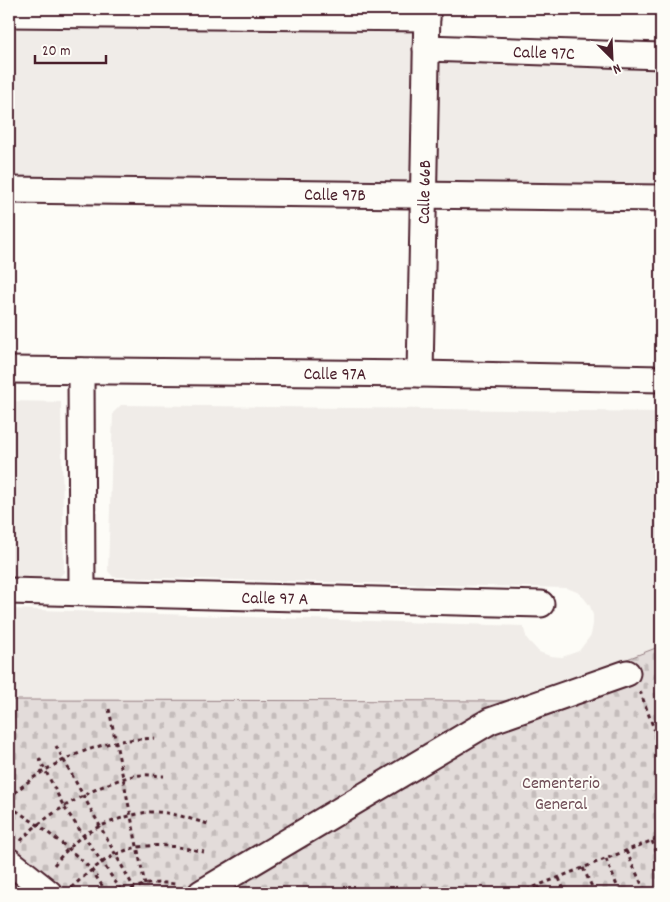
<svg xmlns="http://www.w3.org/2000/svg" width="670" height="902" viewBox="0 0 670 902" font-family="Dekko,sans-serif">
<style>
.built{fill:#f0ece8}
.cemetery{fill:url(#cemetery-stones);stroke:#967e82}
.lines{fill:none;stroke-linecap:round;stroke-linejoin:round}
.minor-casing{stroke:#4a1f2b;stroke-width:29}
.path{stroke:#4a1f2b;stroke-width:3;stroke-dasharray:4 4;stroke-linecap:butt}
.minor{stroke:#fdfcf7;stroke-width:25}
.labels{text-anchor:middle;stroke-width:4;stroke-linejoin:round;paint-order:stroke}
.street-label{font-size:18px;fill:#4a1f2b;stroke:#fdfcf7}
.park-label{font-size:18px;fill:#704e57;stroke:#fdfcf7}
</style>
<defs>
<pattern id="cemetery-stones" width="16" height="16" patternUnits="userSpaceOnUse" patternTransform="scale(1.25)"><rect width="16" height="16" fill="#e3dcda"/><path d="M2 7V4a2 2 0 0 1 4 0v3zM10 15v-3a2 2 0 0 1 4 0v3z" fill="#c4bcbb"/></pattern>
</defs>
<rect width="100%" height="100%" fill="#fdfcf7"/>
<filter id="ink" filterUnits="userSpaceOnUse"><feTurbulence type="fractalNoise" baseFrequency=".02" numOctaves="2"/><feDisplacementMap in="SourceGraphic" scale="10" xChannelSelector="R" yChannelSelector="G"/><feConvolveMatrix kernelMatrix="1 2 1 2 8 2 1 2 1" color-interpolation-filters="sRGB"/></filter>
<g filter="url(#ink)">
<g class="built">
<polygon points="9,21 415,21 412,187 9,182"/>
<polygon points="430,55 661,63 661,191 427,187"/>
<polygon points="9,401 61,402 64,572 57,580 9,580"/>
<polygon points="121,405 661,412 661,646 518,701 9,700 9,609 523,626 527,639 539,652 550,656 562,657 579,651 591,635 593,624 593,615 590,606 584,598 577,592 567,588 113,577 108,571 113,413"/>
</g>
<polygon class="cemetery" points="661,646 661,893 9,893 9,700 518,701"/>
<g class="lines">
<defs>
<g id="minor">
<polyline points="9,14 427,18"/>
<path id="s1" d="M 426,48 L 661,56"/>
<path id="s2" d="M 9,190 L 661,198"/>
<path id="s3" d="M 9,370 L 420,374 L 661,379"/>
<polyline points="81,371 82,592"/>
<path id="s4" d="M 420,374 L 427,9"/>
<path id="s5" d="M 9,591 L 541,604"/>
<polyline points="9,861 49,893"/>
<polyline points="201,893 490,721 627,673"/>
</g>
</defs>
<use href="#minor" class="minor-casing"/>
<g class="path">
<polyline points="640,691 661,748"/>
<polyline points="109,709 145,885"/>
<polyline points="56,746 134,888"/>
<polyline points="39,758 64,807 123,893"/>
<path d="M 9,799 C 34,771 84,747 121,741 C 132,739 144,739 155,738"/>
<polyline points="9,806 38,825 69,849 91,869 107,893"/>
<path d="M 21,841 C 39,817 111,776 141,775 C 148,774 156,776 164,776"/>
<polyline points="652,841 661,862"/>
<polyline points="626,851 645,891"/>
<polyline points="606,859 620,893"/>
<path d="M 54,865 C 63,854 75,840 87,833 C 104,823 131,814 150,812 C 169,811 190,819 208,824"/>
<polyline points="583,868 595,893"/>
<polyline points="559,878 565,893"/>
<polyline points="538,886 541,893"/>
<path d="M 71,888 C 117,845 142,838 204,852"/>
<path d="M 124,893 C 139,884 161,880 178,885"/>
<polyline points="519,893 661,837"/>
</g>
<use href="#minor" class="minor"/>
</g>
</g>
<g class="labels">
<g class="street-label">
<text dy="6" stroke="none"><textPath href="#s1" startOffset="118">Calle 97C</textPath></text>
<text dy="6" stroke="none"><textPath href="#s4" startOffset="182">Calle 66B</textPath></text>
<text dy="6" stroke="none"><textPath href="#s2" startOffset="326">Calle 97B</textPath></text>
<text dy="6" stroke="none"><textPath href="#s3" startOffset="326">Calle 97A</textPath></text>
<text dy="6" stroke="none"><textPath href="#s5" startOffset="266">Calle 97 A</textPath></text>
</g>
<g class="park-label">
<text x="561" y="788">Cementerio<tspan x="561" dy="21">General</tspan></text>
</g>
</g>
<rect width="670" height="902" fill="none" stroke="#fdfcf7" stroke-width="30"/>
<rect x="15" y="15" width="640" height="872" fill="none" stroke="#4a1f2b" stroke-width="2" filter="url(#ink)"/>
<g transform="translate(612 58) rotate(156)" stroke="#fdfcf7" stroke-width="4" paint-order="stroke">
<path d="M0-4L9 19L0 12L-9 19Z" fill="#4a1f2b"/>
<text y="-8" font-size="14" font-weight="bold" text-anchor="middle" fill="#4a1f2b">N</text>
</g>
<path d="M35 55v8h71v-8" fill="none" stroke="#4a1f2b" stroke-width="2.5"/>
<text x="42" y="55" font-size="15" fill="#4a1f2b" stroke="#fdfcf7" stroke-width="4" paint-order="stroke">20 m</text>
</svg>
